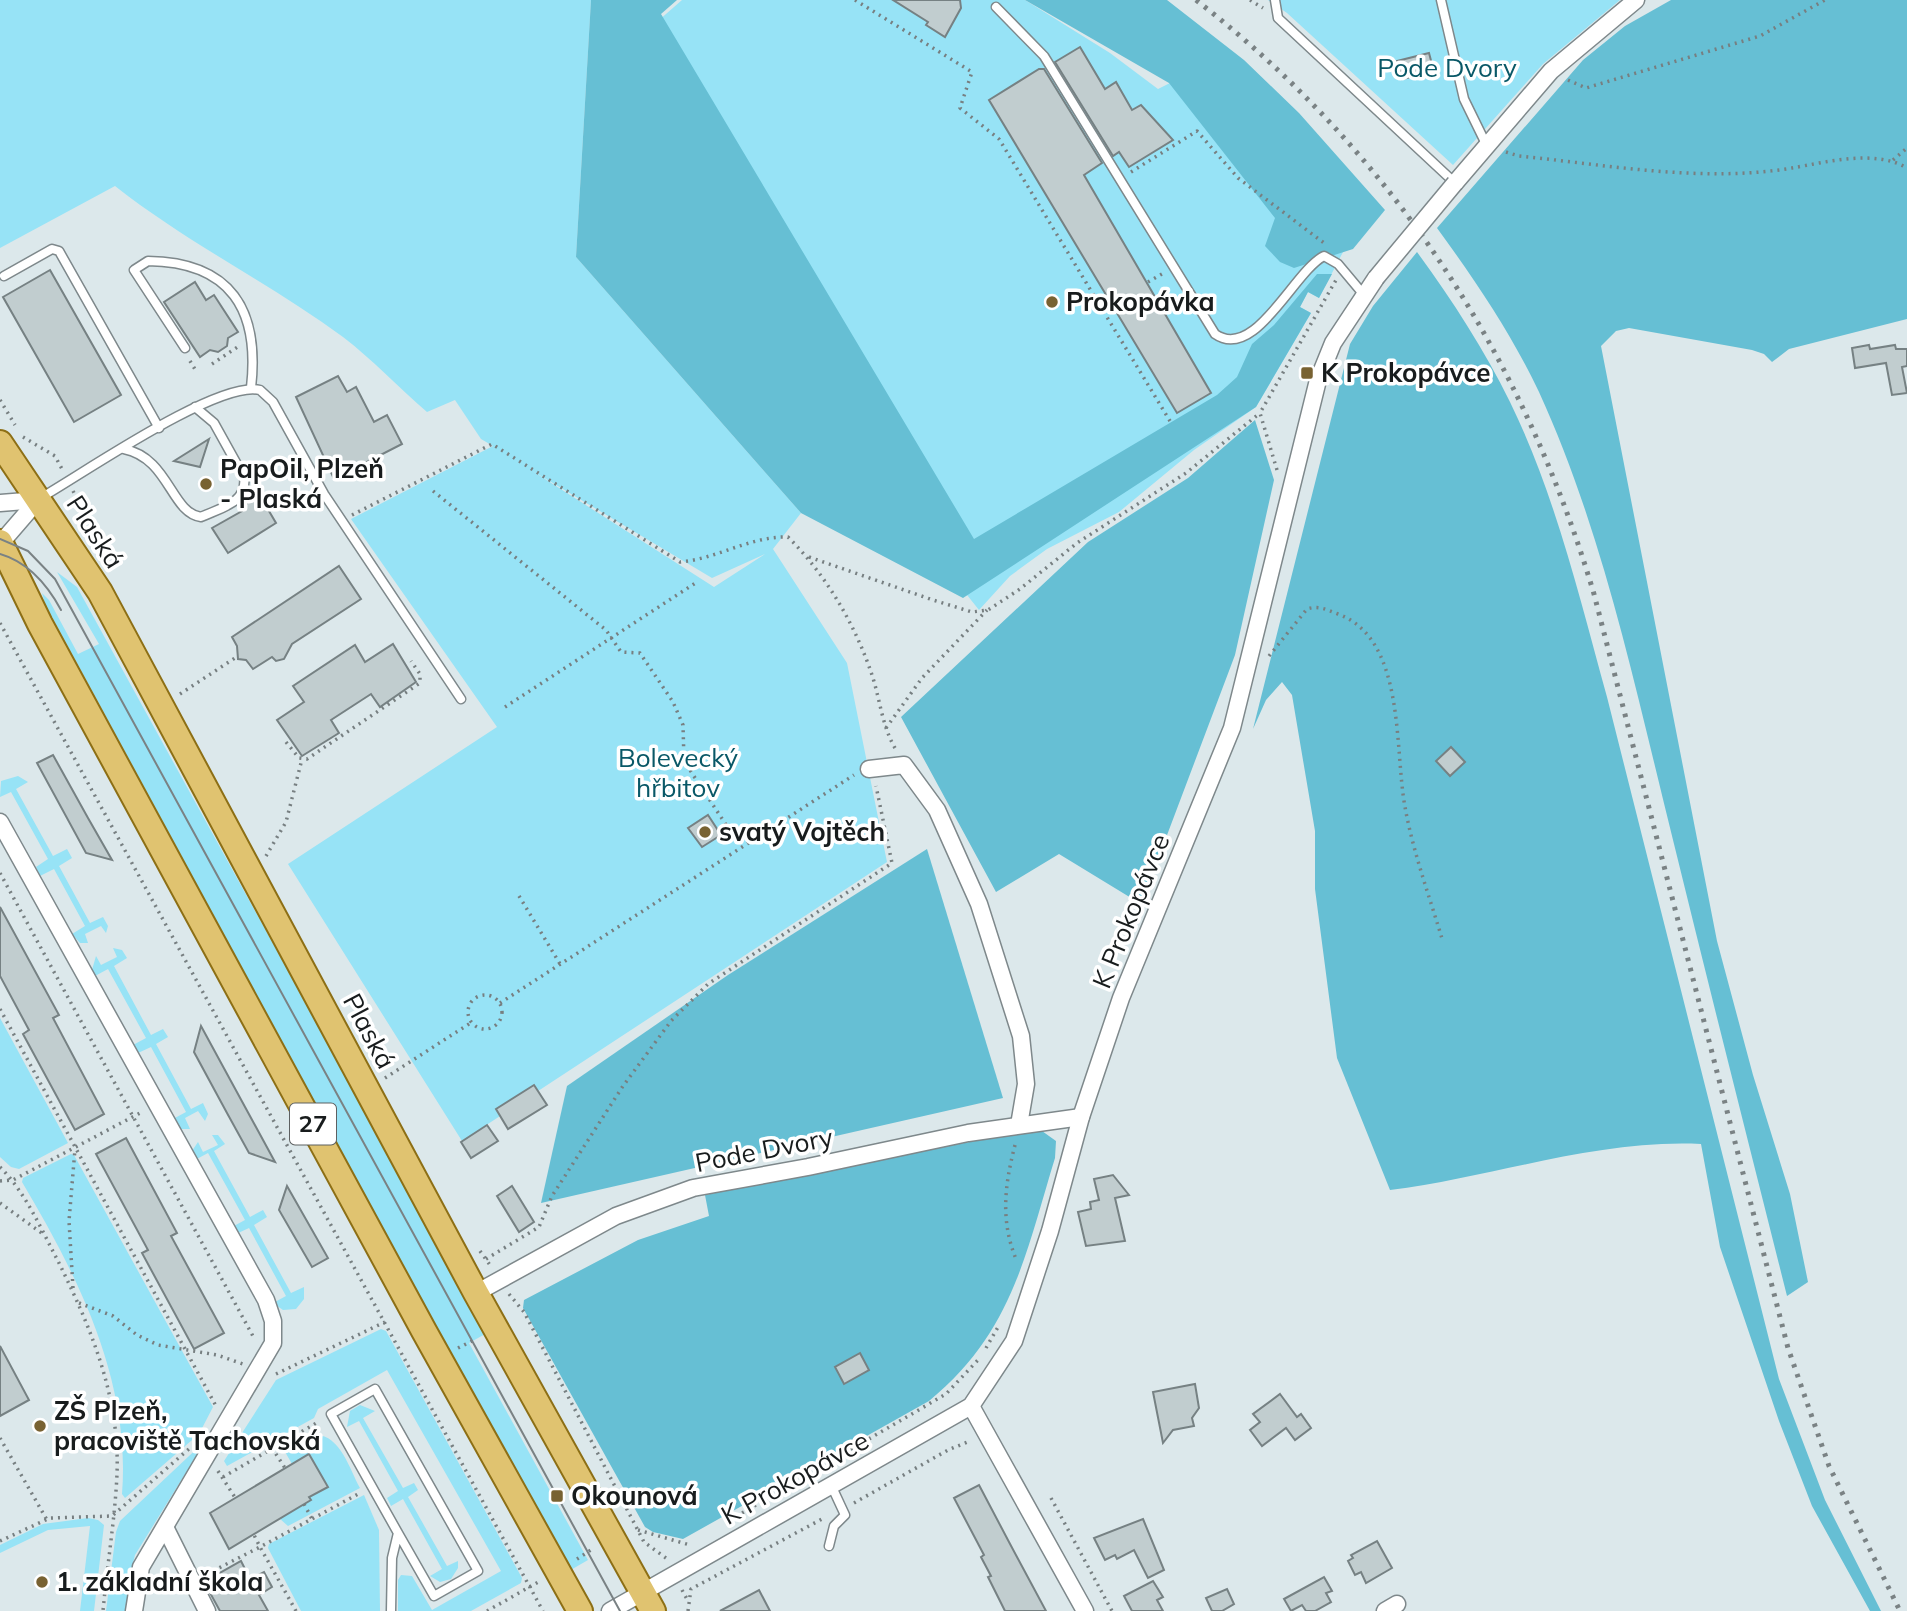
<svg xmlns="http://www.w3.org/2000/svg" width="1907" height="1611" viewBox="0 0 1907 1611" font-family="Mulish,sans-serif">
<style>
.green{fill:#97e3f6;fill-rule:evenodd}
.forest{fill:#66bfd4}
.building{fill:#c1cdcf;stroke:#768183;stroke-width:2}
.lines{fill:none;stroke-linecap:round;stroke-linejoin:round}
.lane-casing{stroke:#7e888b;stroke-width:11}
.street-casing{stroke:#7e888b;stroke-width:19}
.primary-casing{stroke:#8d6f15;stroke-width:28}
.path{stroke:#777f81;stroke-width:3.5;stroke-dasharray:2 5;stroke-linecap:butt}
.lane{stroke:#fff;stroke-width:8}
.street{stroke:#fff;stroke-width:16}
.primary{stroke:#e0c370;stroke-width:24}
.tram{stroke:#7a8284;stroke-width:2}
.rail{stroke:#7a8284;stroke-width:5;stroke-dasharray:3.5 7;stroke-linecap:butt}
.street-bridge-casing{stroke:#7e888b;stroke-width:19;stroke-linecap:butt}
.street-bridge{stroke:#fff;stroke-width:16}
.poi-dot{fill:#786232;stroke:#fff;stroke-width:2.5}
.labels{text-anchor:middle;stroke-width:7;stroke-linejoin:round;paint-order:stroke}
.shield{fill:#fff;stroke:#5d6061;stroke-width:2}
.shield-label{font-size:24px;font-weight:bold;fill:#181c1d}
.park-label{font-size:26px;fill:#095867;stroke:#fff}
.poi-label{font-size:26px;font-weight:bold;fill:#181c1d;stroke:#fff;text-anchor:start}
.street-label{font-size:26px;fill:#181c1d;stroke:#fff}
</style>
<rect width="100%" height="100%" fill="#dce8eb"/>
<g class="green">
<path d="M 0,0 L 591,0 L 576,257 L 801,513 L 773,549 L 847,663 L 887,862 L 462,1141 L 288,864 L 497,727 L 351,519 L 493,446 L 481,439 L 455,400 L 427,412 C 399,388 372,359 343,337 C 269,283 186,242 115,186 L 0,248 ZM 531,470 L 712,578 L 765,554 L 714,587 Z"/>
<polygon points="682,0 1025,0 1110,53 1158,89 1170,83 1342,242 1343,252 1319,298 1308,292 1300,307 1311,313 1256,407 1194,450 1119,512 1047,549 1010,576 979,610 904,516 658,21"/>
<polygon points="1268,0 1620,0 1543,64 1453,165 1287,13"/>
<polygon points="57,572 77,587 487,1333 469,1343 588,1560 569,1571 45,604 42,593 49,600 78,654 99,644"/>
<polygon points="18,776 28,782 16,789 53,856 67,849 72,858 59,866 90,923 103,917 108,926 106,933 101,926 85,934 88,943 80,943 72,934 85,926 54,869 40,876 36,867 48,859 11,792 0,797 1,781"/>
<polygon points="113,948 122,950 127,958 114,966 151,1035 163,1029 168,1037 156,1044 191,1109 203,1103 208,1114 205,1121 198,1111 185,1118 190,1129 181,1129 173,1119 186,1112 151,1047 138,1053 133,1045 146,1038 108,969 95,976 92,970 96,956 101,965 117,957"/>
<polygon points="0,1018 68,1143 19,1169 11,1167 0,1157"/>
<polygon points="212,1135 218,1135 225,1144 214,1151 250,1217 263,1210 267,1217 254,1225 291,1293 304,1287 304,1299 296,1309 283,1310 273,1303 286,1296 249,1228 236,1234 232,1227 245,1220 208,1153 195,1160 192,1151 198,1142 203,1152 218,1145"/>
<path d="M 71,1154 L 74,1155 L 213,1407 L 199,1434 L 125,1498 L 122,1494 C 131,1381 78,1276 22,1182 L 23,1178 Z"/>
<polygon points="381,1329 386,1331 522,1578 521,1583 471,1611 398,1611 398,1580 401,1575 412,1576 432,1610 501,1571 387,1370 318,1409 314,1418 227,1466 224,1461 276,1380"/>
<polygon points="360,1405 375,1411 363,1418 403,1488 414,1483 418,1490 408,1497 447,1566 458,1561 458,1568 451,1579 440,1582 430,1576 442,1569 403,1499 391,1506 387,1498 398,1491 359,1421 347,1427 350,1411"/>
<path d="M 315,1435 C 340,1434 350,1470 360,1488 L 288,1526 L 279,1518 L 310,1501 L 309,1497 L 328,1487 L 310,1454 L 292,1464 L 284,1450 Z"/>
<polygon points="206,1440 135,1555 127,1588 127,1611 106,1611 116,1532 120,1521"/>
<polygon points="364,1495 379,1530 380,1611 301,1611 268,1548 269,1544"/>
<polygon points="88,1518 98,1520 104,1525 94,1611 80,1611 90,1526 48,1530 0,1553 0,1545 43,1524"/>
</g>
<g class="forest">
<polygon points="591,0 677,0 661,14 974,539 1217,395 1237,377 1252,344 1274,325 1317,274 1332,274 1319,298 1308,292 1300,307 1311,313 1256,407 963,598 801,513 576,257"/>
<polygon points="1025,0 1167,0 1244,60 1299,113 1385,210 1353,249 1294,268 1280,262 1265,246 1275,218 1169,83"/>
<path d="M 1671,0 L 1907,0 L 1907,319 L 1789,349 L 1772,362 L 1764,354 L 1752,350 L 1629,328 L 1616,331 L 1601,346 L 1717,941 L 1753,1075 L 1790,1194 L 1808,1282 L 1787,1296 C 1749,1145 1711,995 1674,844 C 1636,692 1604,534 1539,392 C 1511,333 1475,280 1437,228 L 1583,60 L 1625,26 Z"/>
<path d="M 1417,252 C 1452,300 1484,349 1510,402 C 1555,494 1580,599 1607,697 L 1779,1379 L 1825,1500 L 1881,1611 L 1870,1611 L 1812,1506 L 1779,1421 L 1720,1247 L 1701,1144 C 1596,1139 1494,1177 1390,1190 L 1337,1058 L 1315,889 L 1315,831 L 1292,695 L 1282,682 L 1266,700 L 1253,729 L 1350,344 L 1373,306 Z"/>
<polygon points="1255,420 1274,480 1235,655 1141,904 1059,854 996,892 901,717 1088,542 1188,478"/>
<polygon points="927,849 1003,1098 541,1203 567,1086 728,975"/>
<path d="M 1042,1131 L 1056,1141 L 1055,1158 C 1025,1256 1012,1333 929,1401 L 683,1539 L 653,1532 L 645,1527 L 523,1308 L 524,1300 L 638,1240 L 709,1216 L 705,1195 L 1019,1132 Z"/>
</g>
<g class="building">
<polygon points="893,0 960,0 961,8 945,37 926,25 928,22"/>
<polygon points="1080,47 1105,89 1116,82 1132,110 1141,105 1173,140 1129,167 1119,152 1113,156 1055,62"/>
<polygon points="1429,53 1434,72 1402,79 1397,61"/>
<polygon points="1039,69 1044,69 1102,163 1084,175 1211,393 1177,413 989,100"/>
<polygon points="50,270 121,395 74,422 3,297"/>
<polygon points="195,282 206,300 214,295 238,332 228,338 227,346 218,352 210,350 200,357 164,302"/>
<polygon points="1869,345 1870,349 1895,345 1896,349 1907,349 1907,366 1902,367 1907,393 1892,395 1886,363 1855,368 1852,348"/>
<polygon points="338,376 347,392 356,387 374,422 387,415 402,444 334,479 296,397"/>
<polygon points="209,439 200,467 174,461"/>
<polygon points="256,489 276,523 228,553 212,528 242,511"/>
<polygon points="339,566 361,599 292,644 284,659 276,661 272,657 253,669 246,660 238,659 237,646 232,637"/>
<polygon points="393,644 416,682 380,707 371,694 331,720 339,733 302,756 277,720 304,702 293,686 355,645 365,662"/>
<polygon points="1451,747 1465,762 1450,776 1436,761"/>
<polygon points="53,755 88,818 112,860 86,853 37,763"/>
<polygon points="708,815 721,835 702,847 688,828"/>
<polygon points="0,907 59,1015 53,1018 104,1114 75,1130 23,1034 29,1030 0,976"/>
<polygon points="201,1026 220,1061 275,1162 249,1153 227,1113 194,1052"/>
<polygon points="534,1085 547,1105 508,1129 496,1109"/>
<polygon points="487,1125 498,1141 471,1158 461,1142"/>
<polygon points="126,1138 177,1233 171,1236 224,1333 194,1349 142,1253 148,1250 96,1154"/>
<polygon points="1113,1175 1129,1195 1115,1198 1125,1241 1086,1246 1078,1212 1091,1209 1090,1202 1099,1200 1094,1179"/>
<polygon points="287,1186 328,1258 312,1267 279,1210"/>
<polygon points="512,1186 534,1222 519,1232 497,1196"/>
<polygon points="0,1346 29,1400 0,1416"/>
<polygon points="860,1353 869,1370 844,1384 835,1367"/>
<polygon points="1195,1384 1199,1408 1192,1418 1194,1426 1173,1430 1163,1443 1153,1392"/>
<polygon points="1280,1394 1297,1417 1301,1414 1311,1428 1295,1440 1286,1428 1262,1446 1250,1430 1260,1422 1253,1414"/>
<polygon points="309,1454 328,1487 309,1497 311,1500 229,1549 210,1513"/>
<polygon points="979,1485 1009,1542 1046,1611 1005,1611 988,1577 991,1576 981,1557 984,1555 954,1498"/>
<polygon points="1143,1519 1164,1570 1148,1578 1134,1550 1117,1559 1115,1555 1105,1560 1094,1538"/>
<polygon points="1377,1541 1392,1568 1366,1583 1361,1572 1355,1575 1348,1561 1353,1558 1351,1555"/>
<polygon points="241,1561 250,1579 264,1572 272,1587 259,1595 268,1611 220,1611 204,1582"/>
<polygon points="1324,1577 1332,1591 1326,1593 1331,1602 1315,1611 1306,1611 1302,1605 1291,1611 1284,1599"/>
<polygon points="1153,1581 1163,1597 1157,1600 1163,1611 1132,1611 1124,1596"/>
<polygon points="1227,1589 1234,1604 1222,1611 1212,1611 1206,1598"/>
<polygon points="759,1590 770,1611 720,1611"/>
</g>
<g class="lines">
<defs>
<g id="lane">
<polyline points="1275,0 1278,18 1455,183"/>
<polyline points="1441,0 1464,99 1487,146"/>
<path d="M 996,7 L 1044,56 L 1215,334 C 1255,362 1294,271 1324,256 L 1338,264 L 1364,295"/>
<polyline points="4,276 52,249 59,251 159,428"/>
<path d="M 185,348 L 134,270 L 148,261 C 231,262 260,310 251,388"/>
<path d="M 124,449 C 169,458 171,513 201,517 C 220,508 248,503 244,477 L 214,423 L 195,407"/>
<path d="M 42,497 C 84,473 218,380 260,390 L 273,402 L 324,494 L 461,699"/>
<polyline points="829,1546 834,1526 845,1515 832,1487"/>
<polyline points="391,1611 392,1558 398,1533 331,1414 375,1389 478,1571 434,1596 398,1533"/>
</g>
<g id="street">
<polyline points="1455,183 1551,71 1636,0"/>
<polyline points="0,503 38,500"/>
<polyline points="0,544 38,500"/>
<polyline points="869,769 904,765 937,810 979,904 1021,1036 1026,1084 1019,1125"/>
<polyline points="0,822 266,1300 273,1321 273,1343 141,1567 134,1611"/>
<polyline points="476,1293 616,1216 693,1188 808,1167 968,1133 1081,1117"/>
<polyline points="971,1406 1085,1611"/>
<polyline points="166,1529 207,1611"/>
<polyline points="610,1611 971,1406 1014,1341 1050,1231 1081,1117 1121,998 1232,728 1318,380 1333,343 1376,278"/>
<polyline points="1385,1611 1397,1604"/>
</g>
<g id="primary">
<polyline points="0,443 100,592 476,1293 653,1611"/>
<polyline points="0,542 40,624 424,1331 580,1611"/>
</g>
</defs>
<use href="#lane" class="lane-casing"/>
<use href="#street" class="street-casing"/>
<use href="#primary" class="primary-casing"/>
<g class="path">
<polyline points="855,0 972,72 960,108 999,139 1170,421"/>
<polyline points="1250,0 1263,8"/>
<polyline points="1568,80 1586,88 1760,36 1825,0"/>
<path d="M 1506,152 L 1519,156 C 1608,165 1703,183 1792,168 C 1827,162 1875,149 1907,168"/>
<polyline points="1893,160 1907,148"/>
<polyline points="1131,172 1197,131 1238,178 1324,243"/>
<polyline points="1148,282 1162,274"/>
<polyline points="1103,310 1112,304"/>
<polyline points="190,361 196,371"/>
<polyline points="212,364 239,346"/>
<polyline points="0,400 15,425"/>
<polyline points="23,437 55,456 62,469"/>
<polyline points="1277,470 1260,413 1336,280"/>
<polyline points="73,491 80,504 81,524"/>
<polyline points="433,491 606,630 621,652 640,653 673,702 683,725 684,761 740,846"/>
<path d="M 352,515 L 492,444 L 680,562 C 717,559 750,536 788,537 C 826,575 855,624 872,675 C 880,699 882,726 895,748"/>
<polyline points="809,557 933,600 972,612 988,610 1020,589 1077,543 1186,473 1260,413"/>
<polyline points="0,623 543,1611"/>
<path d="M 1269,656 L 1307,609 C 1319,605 1327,610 1338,614 C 1406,639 1394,748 1405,807 C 1413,852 1430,898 1443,942"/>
<polyline points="180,694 238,656"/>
<polyline points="505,707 697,582"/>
<polyline points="886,728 922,678 987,610"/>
<polyline points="286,742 299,758 307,759 420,683 420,674 411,661"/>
<polyline points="266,856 286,822 302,759"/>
<polyline points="0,873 254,1338"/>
<polyline points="519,896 560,964"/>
<circle cx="485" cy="1012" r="17"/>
<polyline points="500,1003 854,775"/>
<polyline points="0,1009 216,1406"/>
<polyline points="385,1078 472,1022"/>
<path d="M 1015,1145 C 1005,1184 1000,1220 1016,1259"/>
<path d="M 0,1167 C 26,1193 41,1229 58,1261 C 91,1328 120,1397 117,1474 C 115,1519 107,1566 103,1611"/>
<polyline points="0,1181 13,1180 142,1112"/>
<polyline points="0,1203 43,1234"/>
<polyline points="480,1251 490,1265"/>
<polyline points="486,1259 539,1227 552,1196 623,1086 671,1021 708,984 892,863 876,786"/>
<polyline points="73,1288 69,1221 75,1149"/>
<polyline points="509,1294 524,1312 644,1542 666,1558"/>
<polyline points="79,1303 113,1316 137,1335 158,1345 217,1355 243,1364"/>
<polyline points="458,1348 476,1339"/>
<polyline points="986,1348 998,1327"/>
<polyline points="276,1374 385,1322"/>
<polyline points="0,1438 47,1520"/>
<polyline points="272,1448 285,1468"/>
<polyline points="218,1471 236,1499"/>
<polyline points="223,1477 320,1421"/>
<polyline points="1051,1498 1112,1611"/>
<polyline points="854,1503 948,1450 970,1441"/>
<polyline points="304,1504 312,1519"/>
<polyline points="730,1520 946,1394 978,1360"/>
<polyline points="638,1530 690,1545"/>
<polyline points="0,1541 50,1518 112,1516 190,1448"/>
<polyline points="577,1559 594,1548"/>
<polyline points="207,1574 260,1547 254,1535"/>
<polyline points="682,1590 688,1601"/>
<polyline points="296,1611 260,1547 360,1493"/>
<polyline points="487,1611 540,1581"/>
<polyline points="688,1611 691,1589 822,1519"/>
</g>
<use href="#lane" class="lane"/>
<use href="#street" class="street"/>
<use href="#primary" class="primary"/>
<g class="tram">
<polyline points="0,539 28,551 55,579 620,1611"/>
<path d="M 0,554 C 28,562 48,586 61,610"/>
</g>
<path class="rail" d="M 1196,0 C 1393,153 1523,356 1594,594 L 1788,1348 L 1829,1466 L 1900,1611"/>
<defs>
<polyline id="street-bridge" points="1376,278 1455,183"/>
</defs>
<use href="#street-bridge" class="street-bridge-casing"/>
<use href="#street-bridge" class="street-bridge"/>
</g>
<g class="poi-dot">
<circle cx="1052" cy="302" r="7"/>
<rect x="1300" y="366" width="14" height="14" rx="3.5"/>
<circle cx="206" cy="484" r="7"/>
<circle cx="705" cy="832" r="7"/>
<circle cx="40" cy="1426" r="7"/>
<rect x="550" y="1489" width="14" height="14" rx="3.5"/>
<circle cx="42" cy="1582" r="7"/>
</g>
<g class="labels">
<rect class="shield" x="290" y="1103.5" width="46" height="41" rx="5"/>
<g class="shield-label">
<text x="313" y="1132">27</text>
</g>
<g class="park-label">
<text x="1447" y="77">Pode Dvory</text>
<text x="678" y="767">Bolevecký<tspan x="678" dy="30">hřbitov</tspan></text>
</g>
<g class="poi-label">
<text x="1066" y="311">Prokopávka</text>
<text x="1321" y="382">K Prokopávce</text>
<text x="220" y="478">PapOil, Plzeň<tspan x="220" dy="30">- Plaská</tspan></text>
<text x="719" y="841">svatý Vojtěch</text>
<text x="54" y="1420">ZŠ Plzeň,<tspan x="54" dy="30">pracoviště Tachovská</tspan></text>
<text x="571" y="1505">Okounová</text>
<text x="56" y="1591">1. základní škola</text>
</g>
<g class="street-label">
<text transform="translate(95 532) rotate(57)" y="9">Plaská</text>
<text transform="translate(1131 911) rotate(-68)" y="9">K Prokopávce</text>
<text transform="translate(369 1031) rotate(62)" y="9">Plaská</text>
<text transform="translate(764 1150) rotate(-11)" y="9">Pode Dvory</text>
<text transform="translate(795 1478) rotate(-29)" y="9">K Prokopávce</text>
</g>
</g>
</svg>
